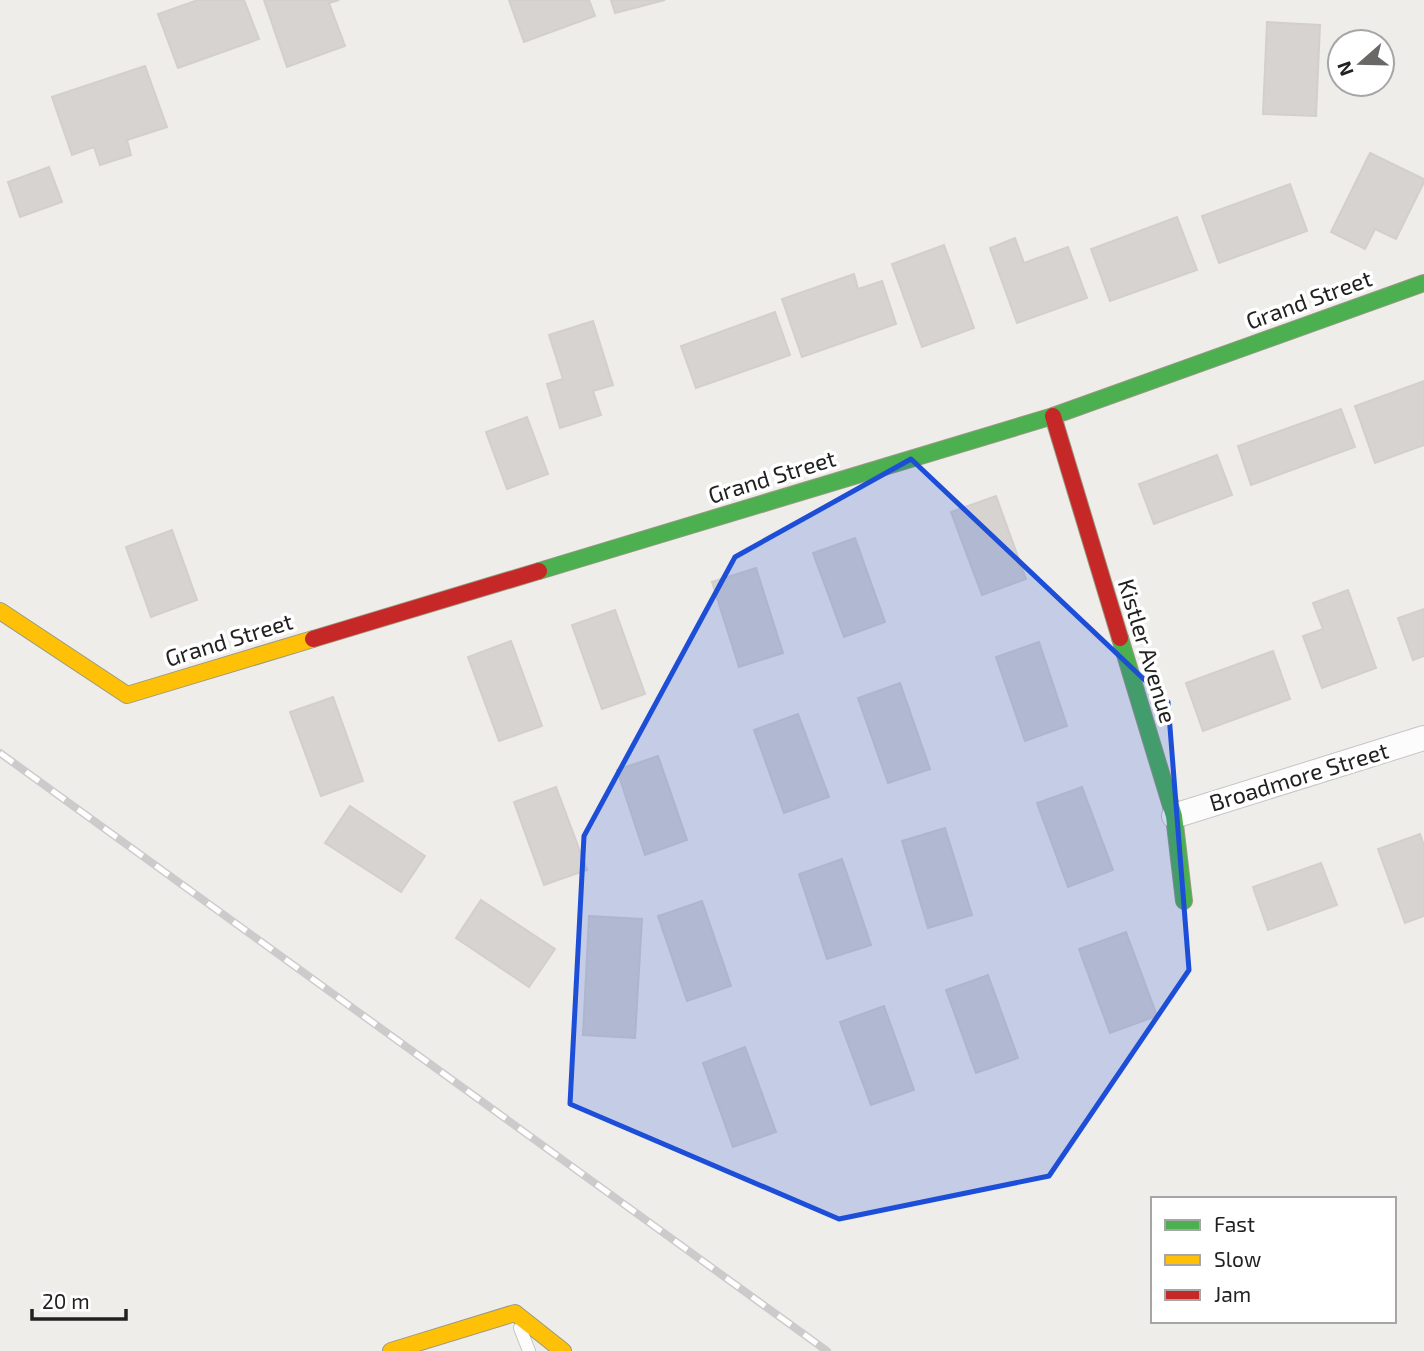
<svg xmlns="http://www.w3.org/2000/svg" width="1424" height="1351" viewBox="0 0 1424 1351" font-family="'Exo 2',sans-serif">
<style>
.building{fill:#d6d3d1;stroke:#d2cfcc;stroke-width:2}
.lines{fill:none;stroke-linecap:round;stroke-linejoin:round}
.lane-casing{stroke:#c6c5c4;stroke-width:14}
.street-casing{stroke:#c6c5c4;stroke-width:26}
.fast-casing{stroke:#9a9982;stroke-width:18}
.slow-casing{stroke:#9a9982;stroke-width:18}
.jam-casing{stroke:#9a9982;stroke-width:18}
.lane{stroke:#fdfcfc;stroke-width:12}
.street{stroke:#fdfcfc;stroke-width:24}
.fast{stroke:#4caf50;stroke-width:16}
.slow{stroke:#ffc107;stroke-width:16}
.jam{stroke:#c62828;stroke-width:16}
.rail-casing{stroke:#cbcbcb;stroke-width:8}
.rail{stroke:#fff;stroke-width:5;stroke-dasharray:16;stroke-linecap:butt}
.marked{fill:#1d4ed8;fill-opacity:0.2;stroke:#1d4ed8;stroke-width:5;stroke-linejoin:round}
.labels{text-anchor:middle;stroke-width:7;stroke-linejoin:round;paint-order:stroke}
.street-label{font-size:23px;fill:#212121;stroke:#fff}
</style>
<rect width="100%" height="100%" fill="#efedea"/>
<g class="building">
<polygon points="198,0 244,0 259,39 178,68 158,14"/>
<polygon points="264,0 339,0 329,3 345,46 287,67"/>
<polygon points="509,0 589,0 595,16 524,42"/>
<polygon points="611,0 665,0 615,13"/>
<polygon points="1267,22 1320,25 1316,116 1263,114"/>
<polygon points="145,66 167,127 127,140 131,155 100,165 94,147 72,155 52,97"/>
<polygon points="1370,153 1424,179 1424,182 1396,239 1375,229 1365,249 1331,232"/>
<polygon points="49,167 62,202 20,217 8,182"/>
<polygon points="1290,184 1307,231 1219,263 1202,216"/>
<polygon points="1177,217 1197,270 1110,301 1091,249"/>
<polygon points="1015,238 1024,263 1068,247 1087,298 1017,323 990,248"/>
<polygon points="944,245 974,328 922,347 892,264"/>
<polygon points="854,274 858,289 882,281 896,324 802,357 782,299"/>
<polygon points="775,312 790,355 696,388 681,346"/>
<polygon points="593,321 613,385 593,391 601,415 560,428 547,384 563,379 549,335"/>
<polygon points="1424,381 1424,445 1375,463 1355,406"/>
<polygon points="1341,409 1355,447 1251,485 1238,446"/>
<polygon points="527,417 548,474 507,489 486,432"/>
<polygon points="1217,455 1232,495 1154,524 1139,484"/>
<polygon points="996,496 1026,579 982,595 951,512"/>
<polygon points="172,530 197,600 151,617 126,547"/>
<polygon points="855,538 885,622 844,637 813,553"/>
<polygon points="756,568 783,653 739,667 712,582"/>
<polygon points="1348,590 1376,668 1322,688 1303,636 1323,629 1313,603"/>
<polygon points="1424,609 1424,656 1413,660 1398,618"/>
<polygon points="615,610 645,694 602,709 572,625"/>
<polygon points="511,641 542,726 499,741 468,657"/>
<polygon points="1039,642 1067,726 1025,741 996,657"/>
<polygon points="1273,651 1290,699 1203,731 1186,683"/>
<polygon points="900,683 930,769 888,783 858,698"/>
<polygon points="333,697 363,781 321,796 290,712"/>
<polygon points="798,714 829,797 784,813 754,730"/>
<polygon points="658,756 687,840 645,855 617,770"/>
<polygon points="556,787 587,870 544,885 514,802"/>
<polygon points="1082,787 1113,870 1068,887 1037,803"/>
<polygon points="350,806 425,856 401,892 325,843"/>
<polygon points="945,828 972,915 928,928 902,841"/>
<polygon points="1420,834 1424,846 1424,916 1405,923 1378,849"/>
<polygon points="842,859 871,945 827,959 799,874"/>
<polygon points="1321,863 1337,905 1268,930 1253,887"/>
<polygon points="481,900 555,949 529,987 456,938"/>
<polygon points="702,901 731,986 687,1001 658,916"/>
<polygon points="589,916 642,919 635,1038 583,1035"/>
<polygon points="1126,932 1157,1016 1110,1033 1079,949"/>
<polygon points="988,975 1018,1058 976,1073 946,990"/>
<polygon points="884,1006 914,1090 871,1105 840,1022"/>
<polygon points="745,1047 776,1132 733,1147 703,1063"/>
</g>
<g class="lines">
<defs>
<polyline id="lane" points="520,1328 529,1351"/>
<polyline id="street" points="1174,816 1424,738"/>
<g id="fast">
<polyline points="539,571 1053,416 1424,283"/>
<polyline points="1120,638 1174,816 1184,901"/>
</g>
<g id="slow">
<polyline points="0,611 127,695 313,639"/>
<polyline points="391,1351 515,1313 563,1351"/>
</g>
<g id="jam">
<polyline points="1053,416 1120,638"/>
<polyline points="313,639 539,571"/>
</g>
</defs>
<use href="#lane" class="lane-casing"/>
<use href="#street" class="street-casing"/>
<use href="#fast" class="fast-casing"/>
<use href="#slow" class="slow-casing"/>
<use href="#jam" class="jam-casing"/>
<use href="#lane" class="lane"/>
<use href="#street" class="street"/>
<use href="#fast" class="fast"/>
<use href="#slow" class="slow"/>
<use href="#jam" class="jam"/>
<defs>
<polyline id="rail" points="0,753 827,1351"/>
</defs>
<use href="#rail" class="rail-casing"/>
<use href="#rail" class="rail"/>
</g>
<path class="marked" d="M 911,459 L 1168,702 L 1189,970 L 1049,1176 L 839,1219 L 570,1104 L 584,836 L 735,557 Z"/>
<g class="labels">
<g class="street-label">
<text transform="translate(1309 300) rotate(-20)" y="8">Grand Street</text>
<text transform="translate(772 477) rotate(-17)" y="8">Grand Street</text>
<text transform="translate(229 640) rotate(-17)" y="8">Grand Street</text>
<text transform="translate(1147 651) rotate(73)" y="8">Kistler Avenue</text>
<text transform="translate(1299 777) rotate(-17)" y="8">Broadmore Street</text>
</g>
</g>
<rect x="1151" y="1197" width="245" height="126" fill="#ffffff" stroke="#a6a6a6" stroke-width="2"/>
<rect x="1165" y="1220" width="35" height="10" fill="#4caf50" stroke="#a6a6a6" stroke-width="2"/>
<text x="1214" y="1232" font-size="21" fill="#212121">Fast</text>
<rect x="1165" y="1255" width="35" height="10" fill="#ffc107" stroke="#a6a6a6" stroke-width="2"/>
<text x="1214" y="1267" font-size="21" fill="#212121">Slow</text>
<rect x="1165" y="1290" width="35" height="10" fill="#c62828" stroke="#a6a6a6" stroke-width="2"/>
<text x="1214" y="1302" font-size="21" fill="#212121">Jam</text>
<g transform="translate(1361 63) rotate(250)"><circle r="33" fill="#ffffff" stroke="#a6a6a6" stroke-width="2"/>
<path d="M0-5L12 26L0 18L-12 26Z" fill="#696867"/>
<text y="-10" font-size="19" font-weight="bold" text-anchor="middle" fill="#212121">N</text>
</g>
<path d="M32 1309v10h94v-10" fill="none" stroke="#212121" stroke-width="3.5"/>
<text x="42" y="1309" font-size="21" fill="#212121" stroke="#ffffff" stroke-width="5" paint-order="stroke">20 m</text>
</svg>
